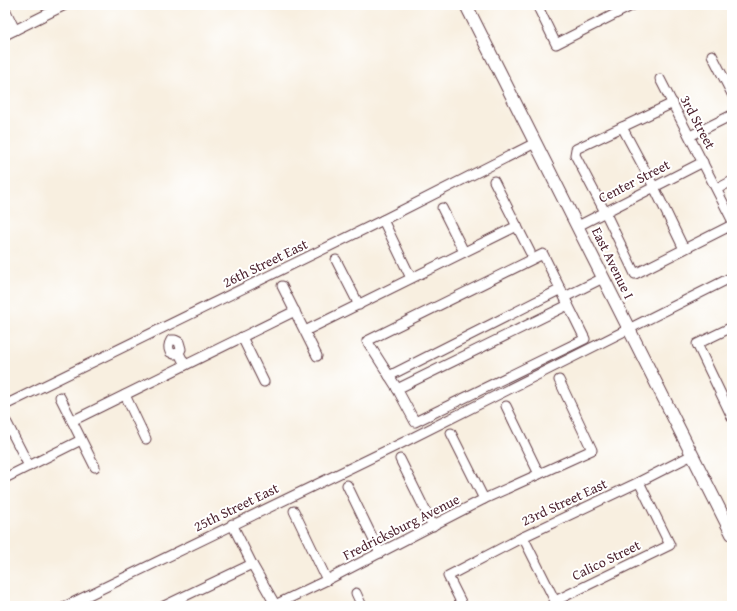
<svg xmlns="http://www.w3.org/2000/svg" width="737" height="611" viewBox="0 0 737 611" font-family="'Gentium Book Plus',serif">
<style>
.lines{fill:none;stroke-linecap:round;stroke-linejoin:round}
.minor-casing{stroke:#643e46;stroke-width:11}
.major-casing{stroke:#643e46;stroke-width:14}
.minor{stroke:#fff;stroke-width:9}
.major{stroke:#fff;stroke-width:12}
.labels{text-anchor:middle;stroke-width:4;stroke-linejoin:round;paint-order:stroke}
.street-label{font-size:14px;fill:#4a1f2b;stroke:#fff}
</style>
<rect width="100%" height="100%" fill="#fff"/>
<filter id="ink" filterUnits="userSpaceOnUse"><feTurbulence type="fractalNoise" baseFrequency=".025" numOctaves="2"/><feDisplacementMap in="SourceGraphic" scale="8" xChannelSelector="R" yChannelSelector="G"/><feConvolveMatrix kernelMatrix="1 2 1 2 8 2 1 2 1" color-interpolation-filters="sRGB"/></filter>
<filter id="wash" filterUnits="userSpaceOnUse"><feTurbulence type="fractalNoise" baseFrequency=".012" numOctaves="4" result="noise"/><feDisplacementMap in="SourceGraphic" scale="16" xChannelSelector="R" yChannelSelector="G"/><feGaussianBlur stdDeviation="0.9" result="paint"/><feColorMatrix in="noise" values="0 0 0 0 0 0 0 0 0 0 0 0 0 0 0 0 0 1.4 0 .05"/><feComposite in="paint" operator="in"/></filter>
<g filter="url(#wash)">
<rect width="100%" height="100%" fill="#f8efe0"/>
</g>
<g filter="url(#ink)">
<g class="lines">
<defs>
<g id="minor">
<polyline points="537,5 556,44 633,5"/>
<polyline points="5,9 15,30"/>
<polyline points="5,35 65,5"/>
<polyline points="712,55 732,94"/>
<polyline points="660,79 732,220"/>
<polyline points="673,103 576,149 575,155 605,212 635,274 732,225"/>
<polyline points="622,127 654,187 684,249"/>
<polyline points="690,136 732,115"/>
<polyline points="494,181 530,252"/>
<polyline points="717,189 732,181"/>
<polyline points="442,208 464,252"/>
<polyline points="383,220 411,278"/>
<polyline points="578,226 703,162"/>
<polygon points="543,254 585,339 415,422 395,385 367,341"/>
<polyline points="336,260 359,305"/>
<polyline points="282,286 317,356"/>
<polyline points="565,297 603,278"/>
<polyline points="732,327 697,344 732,417"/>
<polyline points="305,331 517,226"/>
<polyline points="242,337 264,382"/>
<path d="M 179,353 L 181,349 L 179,342 L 175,340 L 171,340 C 168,345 168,348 170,352 L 174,354 L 179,353 L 185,365"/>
<polyline points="389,376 561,289"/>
<polyline points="397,389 568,305"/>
<polyline points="125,395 146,439"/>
<polyline points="60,397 95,467"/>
<polyline points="5,405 383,220 535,143"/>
<polyline points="506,406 539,474"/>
<polyline points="72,421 295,311"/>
<polyline points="7,423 29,466"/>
<polyline points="451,433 484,499"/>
<polyline points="400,459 433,526"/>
<polyline points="5,478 81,440"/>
<polyline points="347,485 380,553"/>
<polyline points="294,511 327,580"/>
<polyline points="232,524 252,564 276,606"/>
<polyline points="523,537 555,601 670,545 639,482"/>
<polyline points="356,593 362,606"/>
<polyline points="275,605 327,580 484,499 592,450 559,380"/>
<polyline points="66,606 402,443 732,277"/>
<polyline points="164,606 252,564"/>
<polyline points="463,606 448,576 523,537 639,482 692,455"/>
</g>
<polyline id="major" points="466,5 732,534"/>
</defs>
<use href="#minor" class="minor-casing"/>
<use href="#major" class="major-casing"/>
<use href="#minor" class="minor"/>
<use href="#major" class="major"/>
</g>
</g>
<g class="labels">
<g class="street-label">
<text transform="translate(698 122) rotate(62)" y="5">3rd Street</text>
<text transform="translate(634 181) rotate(-27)" y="5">Center Street</text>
<text transform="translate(265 263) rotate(-26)" y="5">26th Street East</text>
<text transform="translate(613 263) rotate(64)" y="5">East Avenue I</text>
<text transform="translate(564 502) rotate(-25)" y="5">23rd Street East</text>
<text transform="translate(236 507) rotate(-26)" y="5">25th Street East</text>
<text transform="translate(401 527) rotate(-27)" y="5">Fredricksburg Avenue</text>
<text transform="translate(606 560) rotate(-26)" y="5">Calico Street</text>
</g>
</g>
<rect width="737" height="611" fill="none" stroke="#fff" stroke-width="20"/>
</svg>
